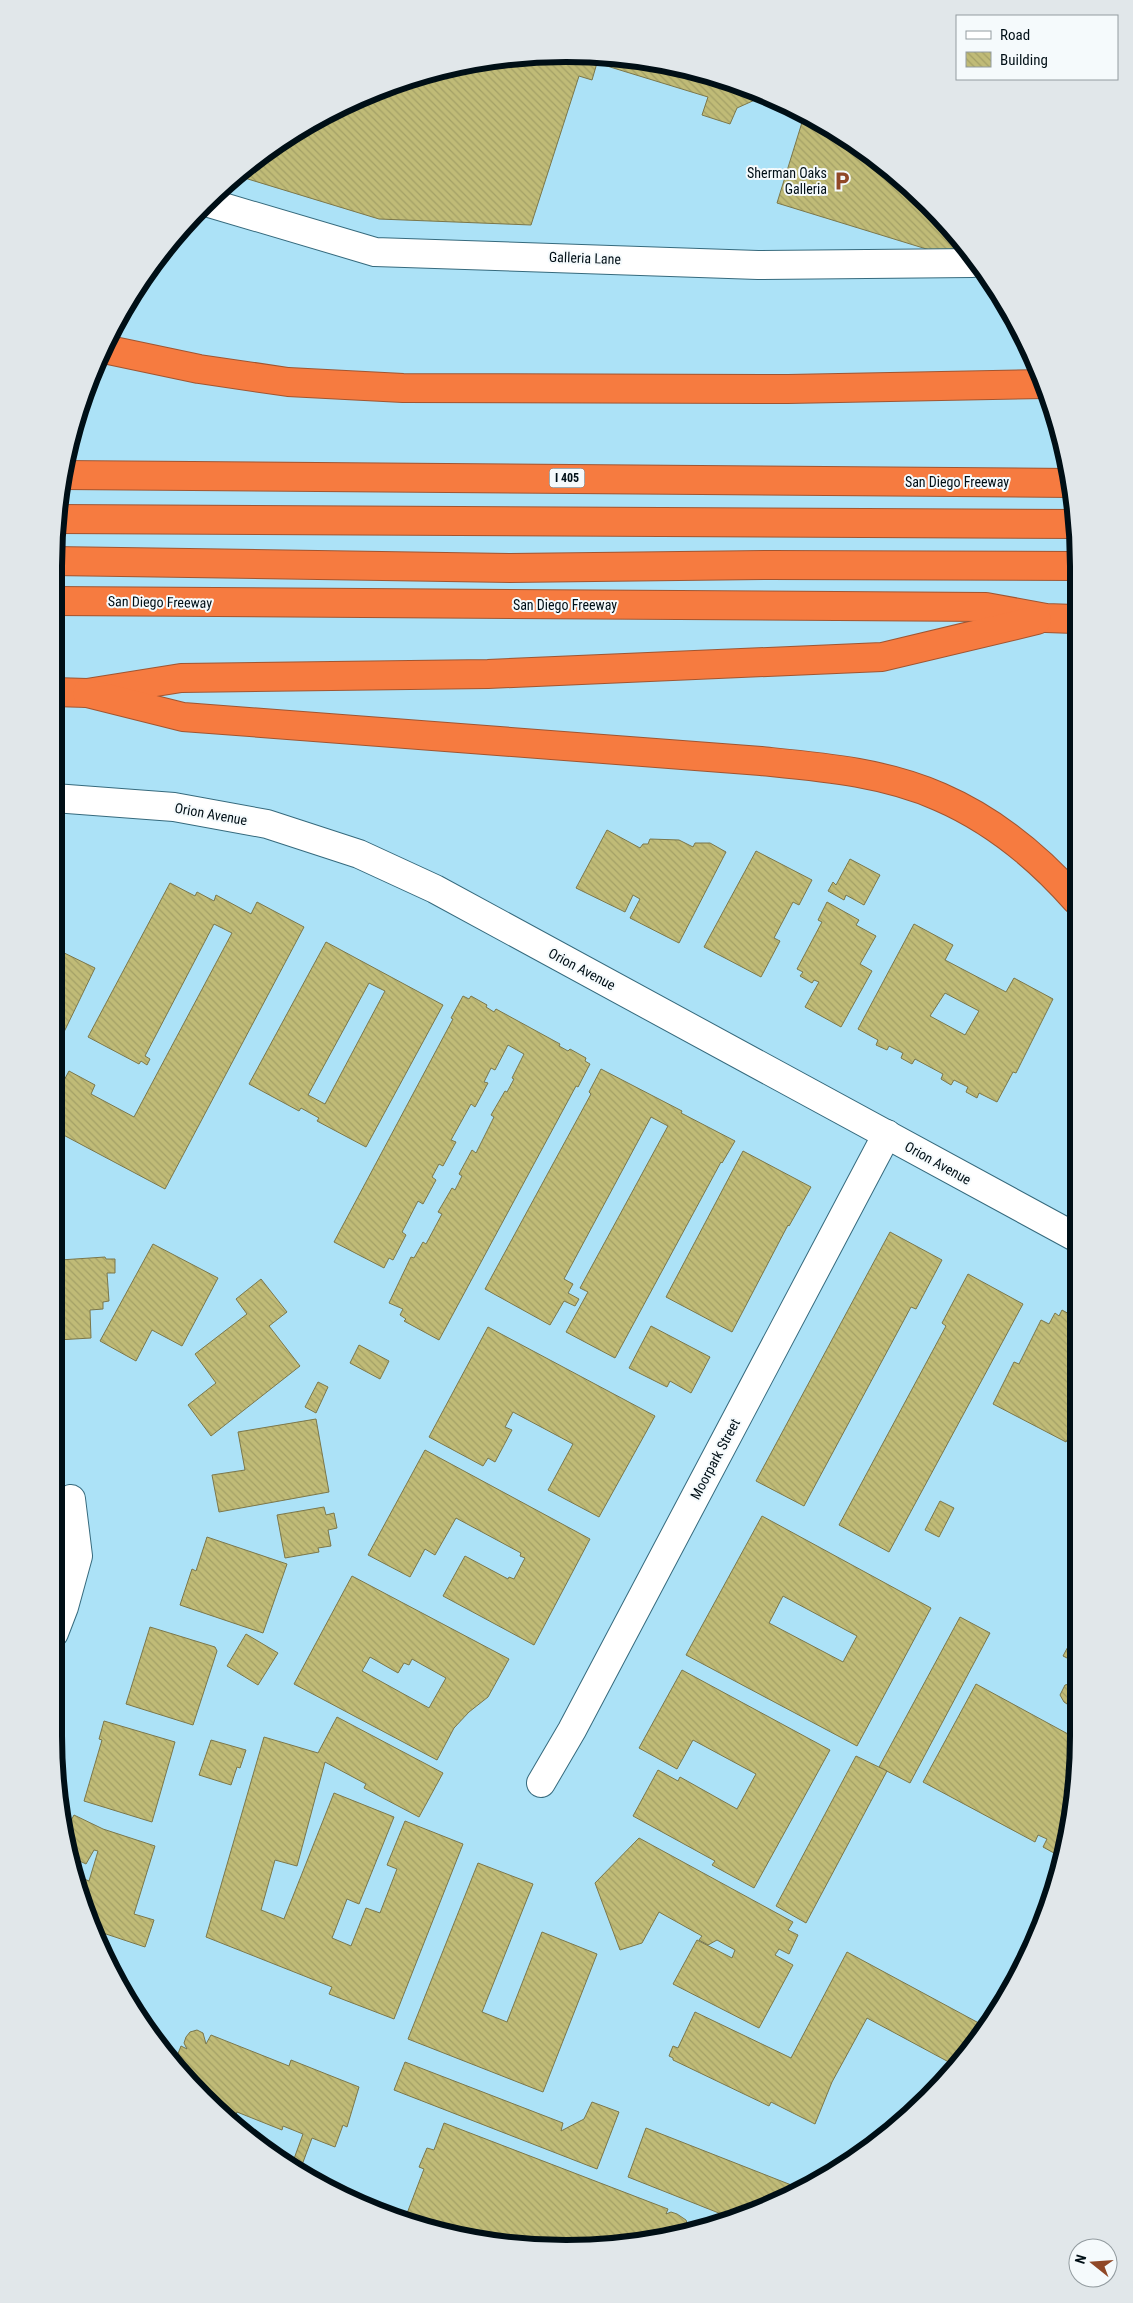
<svg xmlns="http://www.w3.org/2000/svg" width="1133" height="2303" viewBox="0 0 1133 2303" font-family="'Roboto Condensed',sans-serif">
<style>
.building{fill:url(#building-back-hatch);stroke:#7b774b;fill-rule:evenodd}
.lines{fill:none;stroke-linecap:round;stroke-linejoin:round}
.minor-casing{stroke:#366a7d;stroke-width:30}
.highway-casing{stroke:#a05531;stroke-width:30}
.minor{stroke:#fff;stroke-width:28}
.highway{stroke:#f67b40;stroke-width:28}
.labels{text-anchor:middle;stroke-width:4;stroke-linejoin:round;paint-order:stroke}
.shield{fill:#f5fafc;stroke:#4a565b;stroke-width:1}
.shield-label{font-size:12px;font-weight:bold;fill:#000f16}
.poi-label{font-size:14px;fill:#000f16;stroke:#f5fafc;text-anchor:end}
.street-label{font-size:14px;fill:#000f16;stroke:#f5fafc}
.rim{fill:none;stroke:#000f16;stroke-width:6}
</style>
<defs>
<pattern id="building-back-hatch" width="6" height="6" patternUnits="userSpaceOnUse" patternTransform="scale(1.25)"><rect width="6" height="6" fill="#c0bb77"/><path d="M-1 5l2 2M0 0l6 6M5-1l2 2" fill="none" stroke="#a3a066"/></pattern>
</defs>
<rect width="100%" height="100%" fill="#ace2f7"/>
<g class="building">
<polygon points="567,54 667,64 766,95 737,108 730,124 702,115 708,97 597,63 592,80 579,76 531,225 379,219 238,176 282,140 371,93 467,64"/>
<polygon points="804,116 878,160 973,254 972,263 777,203"/>
<polygon points="607,830 640,848 643,844 648,844 650,839 679,840 693,847 695,843 710,843 726,852 679,943 630,918 640,899 633,895 625,912 576,888"/>
<polygon points="756,851 812,880 799,905 793,902 774,938 780,941 761,977 704,947"/>
<polygon points="850,859 880,875 864,905 846,895 844,900 828,891 833,882 836,885"/>
<polygon points="170,883 195,896 197,892 214,901 216,895 251,914 257,902 304,927 165,1189 54,1130 54,1099 69,1071 95,1085 91,1094 134,1117 232,933 214,924 145,1056 150,1059 147,1065 141,1061 139,1064 88,1037"/>
<polygon points="827,902 859,920 856,925 876,936 860,964 872,971 841,1027 805,1007 819,982 814,980 812,983 800,976 803,972 797,969 822,922 818,920"/>
<path d="M 914,924 L 953,945 L 945,960 L 1006,992 L 1014,978 L 1053,999 L 1016,1073 L 1013,1072 L 997,1102 L 979,1093 L 977,1098 L 966,1092 L 968,1087 L 954,1080 L 951,1085 L 941,1079 L 943,1074 L 915,1059 L 912,1064 L 901,1058 L 903,1053 L 889,1046 L 887,1050 L 876,1045 L 878,1040 L 858,1029 ZM 945,993 L 979,1011 L 965,1035 L 930,1016 Z"/>
<path d="M 326,942 L 443,1005 L 366,1147 L 317,1121 L 319,1118 L 301,1108 L 299,1111 L 249,1084 ZM 369,983 L 385,991 L 325,1104 L 308,1095 Z"/>
<polygon points="54,948 95,968 64,1032 54,1027"/>
<polygon points="463,996 469,999 471,996 487,1005 486,1007 494,1012 496,1009 560,1044 559,1046 568,1051 570,1049 586,1058 585,1061 590,1064 578,1087 576,1086 439,1340 404,1321 406,1319 400,1315 403,1309 389,1303 411,1257 414,1258 423,1242 426,1244 442,1214 438,1212 452,1188 455,1190 462,1176 459,1174 472,1150 476,1153 494,1117 491,1115 505,1091 507,1092 514,1079 512,1078 524,1054 508,1045 495,1070 491,1068 484,1082 488,1083 475,1107 471,1104 451,1140 456,1142 443,1166 439,1164 432,1177 436,1180 423,1204 418,1201 402,1232 406,1235 393,1260 389,1258 384,1268 334,1242 453,1019 451,1018"/>
<polygon points="601,1069 682,1111 681,1113 735,1141 722,1163 721,1162 615,1358 566,1332 588,1292 580,1288 668,1126 651,1117 564,1279 573,1284 568,1293 579,1299 575,1306 564,1301 550,1325 485,1289 591,1094 589,1092"/>
<polygon points="743,1151 811,1187 789,1226 788,1225 732,1332 666,1297"/>
<polygon points="54,1214 60,1216 63,1238 54,1245"/>
<polygon points="890,1232 942,1260 916,1309 911,1307 804,1506 756,1481"/>
<polygon points="153,1244 218,1278 182,1346 152,1330 136,1361 100,1341"/>
<polygon points="59,1248 60,1260 105,1257 106,1259 115,1259 115,1273 107,1273 109,1301 103,1302 103,1309 90,1310 91,1338 57,1340 59,1383 54,1383 54,1249"/>
<polygon points="968,1274 1023,1304 889,1552 839,1525 946,1326 942,1323"/>
<polygon points="261,1279 287,1312 269,1326 300,1366 211,1436 188,1405 216,1383 195,1354 247,1314 236,1299"/>
<polygon points="1062,1310 1078,1319 1078,1420 1066,1442 993,1404 1014,1362 1019,1364 1041,1320 1049,1324 1055,1313 1059,1316"/>
<polygon points="651,1326 710,1357 691,1393 670,1381 667,1387 629,1368"/>
<polygon points="488,1327 655,1416 599,1517 548,1490 573,1444 513,1412 505,1427 512,1430 495,1462 488,1458 483,1466 429,1437"/>
<polygon points="359,1345 389,1361 380,1379 350,1363"/>
<polygon points="318,1382 328,1387 316,1413 305,1407"/>
<polygon points="316,1419 329,1492 219,1512 212,1475 245,1470 238,1432"/>
<polygon points="425,1450 590,1539 534,1645 443,1596 465,1556 508,1579 509,1577 514,1579 525,1558 520,1556 521,1553 456,1518 435,1555 425,1549 410,1577 368,1555"/>
<polygon points="940,1501 954,1508 939,1537 925,1530"/>
<polygon points="324,1507 326,1515 334,1513 337,1528 328,1530 331,1546 318,1548 319,1552 285,1558 277,1515"/>
<path d="M 762,1516 L 931,1608 L 857,1746 L 686,1655 ZM 783,1596 L 857,1636 L 843,1662 L 769,1623 Z"/>
<polygon points="207,1537 287,1564 263,1633 180,1605 192,1569 196,1571"/>
<path d="M 352,1576 L 509,1659 L 488,1697 L 469,1712 L 454,1728 L 437,1760 L 294,1684 ZM 370,1657 L 398,1673 L 404,1663 L 409,1665 L 412,1659 L 446,1678 L 429,1708 L 362,1671 Z"/>
<polygon points="960,1617 990,1633 910,1783 879,1767"/>
<polygon points="1079,1626 1079,1664 1063,1656"/>
<polygon points="150,1627 215,1647 217,1651 193,1725 126,1704"/>
<polygon points="246,1634 278,1653 258,1685 227,1666"/>
<polygon points="682,1670 830,1750 754,1888 712,1865 715,1861 633,1816 658,1770 678,1781 680,1777 737,1809 756,1774 693,1740 677,1769 639,1748"/>
<polygon points="1074,1683 1079,1686 1079,1706 1073,1708 1064,1702 1060,1695 1065,1685"/>
<polygon points="976,1684 1079,1740 1069,1837 1063,1858 1043,1847 1047,1839 1038,1835 1035,1842 923,1782"/>
<polygon points="337,1717 443,1773 419,1817 364,1788 366,1784 325,1762 297,1866 275,1860 261,1910 284,1919 334,1793 394,1817 359,1904 347,1899 332,1938 351,1946 366,1908 380,1913 397,1869 387,1865 405,1821 463,1844 394,2019 329,1994 332,1987 206,1937 264,1737 318,1753"/>
<polygon points="104,1721 175,1742 152,1822 84,1801 102,1740 99,1739"/>
<polygon points="211,1740 246,1750 240,1768 237,1767 231,1785 199,1775"/>
<polygon points="856,1756 887,1771 806,1923 776,1906"/>
<polygon points="74,1815 103,1829 155,1846 134,1914 154,1920 145,1947 94,1930 78,1891 82,1878 89,1881 98,1851 94,1850 86,1864 69,1856 63,1835"/>
<polygon points="639,1838 793,1922 788,1930 798,1935 789,1954 779,1949 775,1955 793,1965 759,2028 673,1984 697,1940 732,1958 735,1950 717,1940 708,1945 699,1940 702,1936 659,1912 642,1943 620,1950 595,1883"/>
<polygon points="478,1863 533,1884 482,2012 507,2022 542,1932 597,1954 543,2092 408,2039"/>
<polygon points="1032,1931 1039,1935 995,2017 989,2013"/>
<polygon points="847,1952 988,2028 958,2067 867,2018 832,2082 815,2124 771,2102 769,2106 673,2060 673,2058 669,2056 673,2046 678,2048 695,2012 791,2058"/>
<polygon points="197,2030 203,2033 206,2044 211,2035 289,2066 291,2060 359,2087 347,2127 343,2125 335,2147 312,2138 299,2173 291,2167 303,2134 283,2126 282,2130 237,2112 232,2125 228,2122 174,2064 181,2046 187,2049 184,2043 186,2037 190,2032"/>
<polygon points="405,2062 563,2123 561,2131 584,2119 592,2102 619,2112 597,2169 394,2090"/>
<polygon points="444,2123 668,2209 666,2214 671,2212 677,2214 686,2220 688,2226 684,2235 633,2245 533,2248 466,2239 400,2219 406,2216 424,2169 419,2167 427,2148 434,2150"/>
<polygon points="646,2128 804,2190 794,2196 734,2219 628,2177"/>
</g>
<g class="lines">
<defs>
<g id="minor">
<polyline points="206,202 375,252 758,265 972,263"/>
<polyline points="54,798 174,807 267,824 359,854 435,889 1077,1238"/>
<polyline points="54,1633 64,1607 78,1556 71,1499"/>
<polyline points="541,1783 572,1730 887,1134"/>
</g>
<g id="highway">
<polyline points="104,349 199,369 288,382 403,388 788,389 1044,384"/>
<polyline points="63,475 1070,483"/>
<polyline points="58,519 1075,524"/>
<polyline points="54,561 510,568 769,565 1075,566"/>
<polyline points="54,601 986,607 1046,618 1075,619"/>
<polyline points="54,692 87,693 181,678 488,674 882,657 1037,620"/>
<path d="M 87,693 L 183,717 L 761,761 C 821,767 884,772 940,797 C 993,820 1038,857 1076,900"/>
</g>
</defs>
<use href="#minor" class="minor-casing"/>
<use href="#highway" class="highway-casing"/>
<use href="#minor" class="minor"/>
<use href="#highway" class="highway"/>
</g>
<defs>
<symbol id="parking-bare" viewBox="-9 -9 18 18"><path d="M-3.5-5.5H1a3.5 3.5 0 0 1 0 7H-1V5.5H-3.5ZM-1-3.4V-.6H.8a1.4 1.4 0 0 0 0-2.8Z" fill="#904827" stroke="#f5fafc" stroke-width="2.5" paint-order="stroke"/></symbol>
</defs>
<g fill-rule="evenodd">
<use href="#parking-bare" x="828" y="167" width="28" height="28"/>
</g>
<g class="labels">
<rect class="shield" x="549.5" y="468.5" width="35" height="19" rx="4"/>
<g class="shield-label">
<text x="567" y="482">I 405</text>
</g>
<g class="poi-label">
<text x="827" y="178">Sherman Oaks<tspan x="827" dy="16">Galleria</tspan></text>
</g>
<g class="street-label">
<text transform="translate(585 258) rotate(2)" y="5">Galleria Lane</text>
<text x="957" y="487">San Diego Freeway</text>
<text transform="translate(160 602) rotate(1)" y="5">San Diego Freeway</text>
<text x="565" y="610">San Diego Freeway</text>
<text transform="translate(211 814) rotate(10)" y="5">Orion Avenue</text>
<text transform="translate(582 969) rotate(28)" y="5">Orion Avenue</text>
<text transform="translate(938 1163) rotate(29)" y="5">Orion Avenue</text>
<text transform="translate(715 1459) rotate(-62)" y="5">Moorpark Street</text>
</g>
</g>
<path d="M0 0H1133V2303H0ZM566 62H566A504 504 0 0 1 1070 566V1736A504 504 0 0 1 566 2240H566A504 504 0 0 1 62 1736V566A504 504 0 0 1 566 62Z" fill="#e1e7ea" fill-rule="evenodd"/>
<path class="rim" d="M566 62H566A504 504 0 0 1 1070 566V1736A504 504 0 0 1 566 2240H566A504 504 0 0 1 62 1736V566A504 504 0 0 1 566 62Z"/>
<rect x="956" y="15" width="162" height="65" fill="#f5fafc" stroke="#939ca0"/>
<rect x="966" y="31" width="25" height="8" fill="#ffffff" stroke="#939ca0"/>
<text x="1000" y="40" font-size="15" fill="#000f16">Road</text>
<rect x="966" y="52" width="25" height="15" fill="url(#building-back-hatch)" stroke="#939ca0"/>
<text x="1000" y="65" font-size="15" fill="#000f16">Building</text>
<g transform="translate(1093 2263) rotate(287)"><circle r="24" fill="#f5fafc" stroke="#939ca0"/>
<path d="M0-4L9 19L0 12L-9 19Z" fill="#904827"/>
<text y="-8" font-size="14" font-weight="bold" text-anchor="middle" fill="#000f16">N</text>
</g>
</svg>
